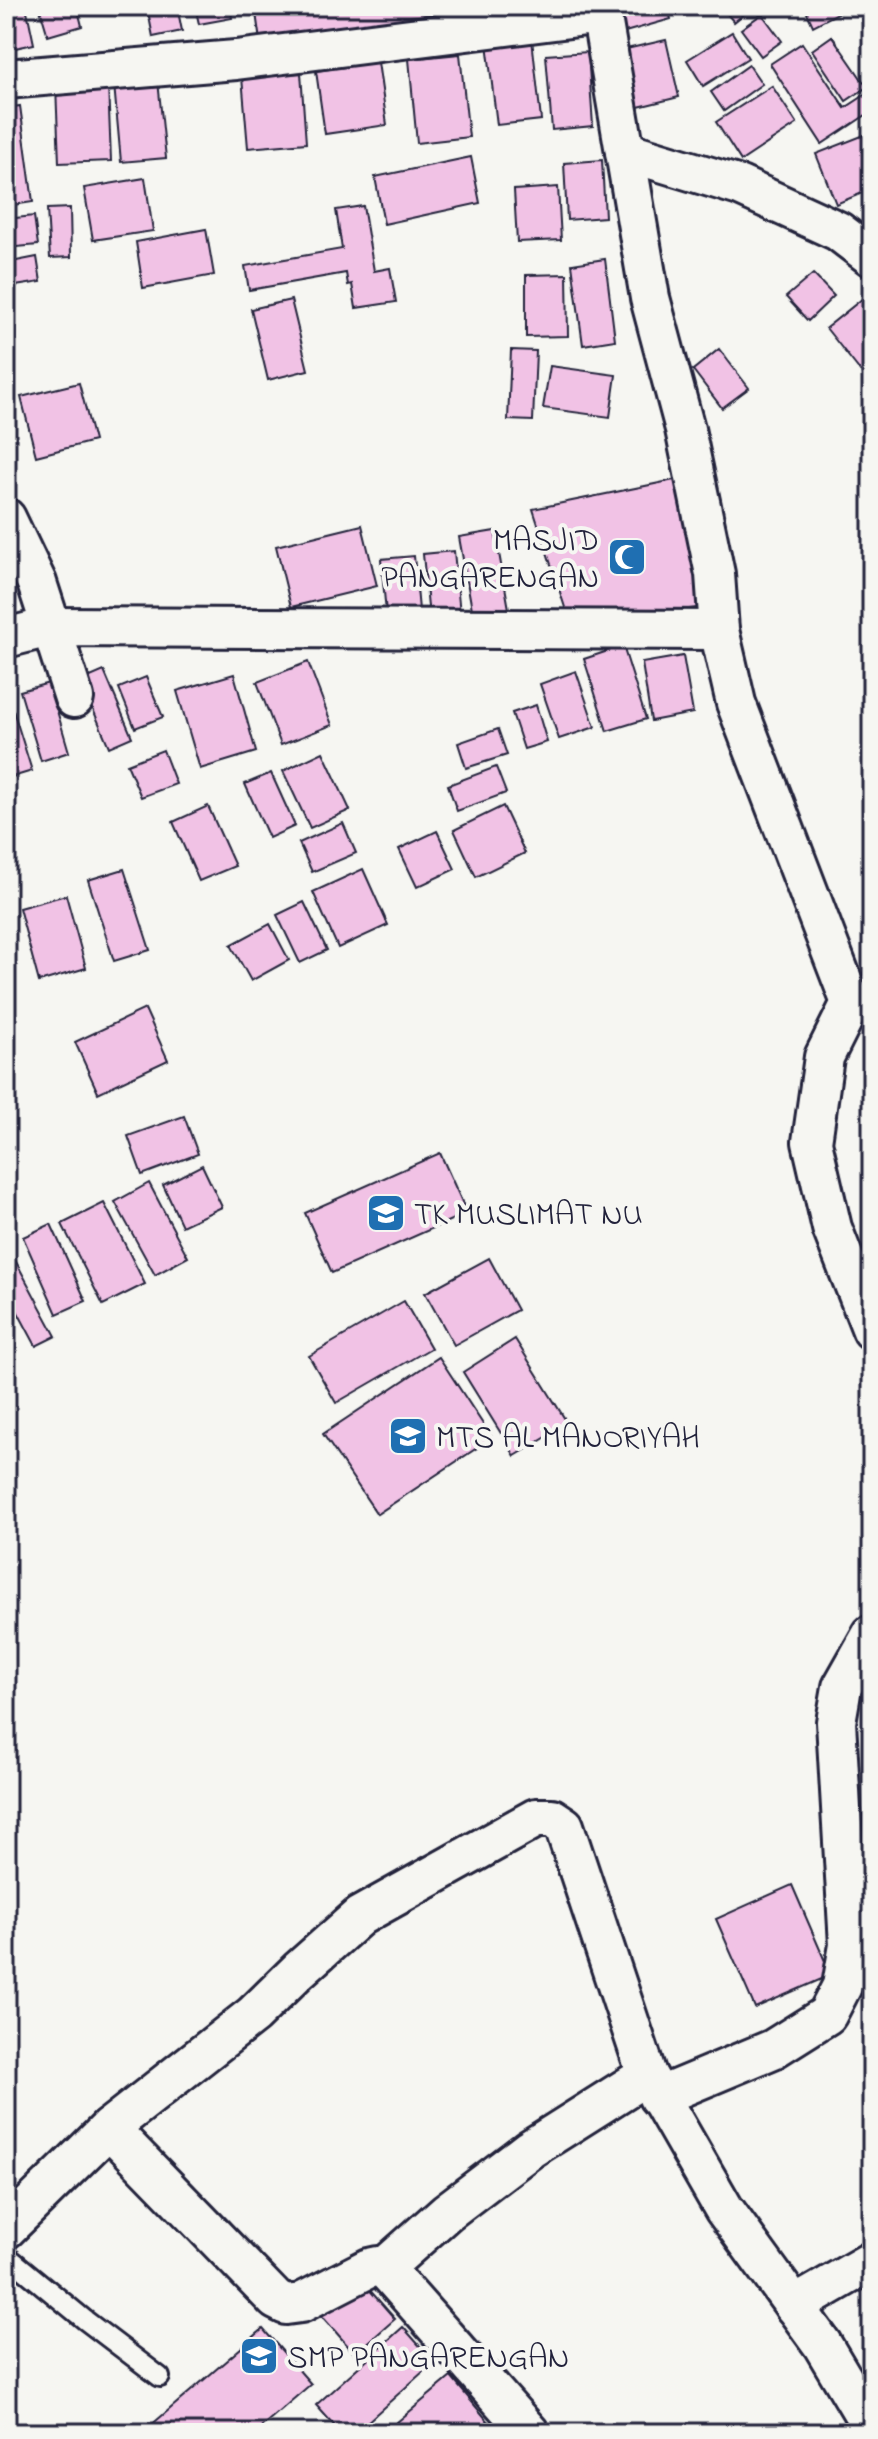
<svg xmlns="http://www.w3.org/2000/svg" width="878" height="2439" viewBox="0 0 878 2439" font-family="'Indie Flower',sans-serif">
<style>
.building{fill:#f1c2e5;stroke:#22223b;stroke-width:2}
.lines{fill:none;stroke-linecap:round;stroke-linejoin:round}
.service-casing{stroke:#22223b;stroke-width:24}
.minor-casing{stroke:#22223b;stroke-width:44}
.service{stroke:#f6f6f2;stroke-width:18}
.minor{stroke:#f6f6f2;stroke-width:38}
.labels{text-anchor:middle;stroke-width:8;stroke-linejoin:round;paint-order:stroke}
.poi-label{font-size:32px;fill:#22223b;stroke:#f6f6f2;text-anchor:start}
</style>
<rect width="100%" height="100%" fill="#f6f6f2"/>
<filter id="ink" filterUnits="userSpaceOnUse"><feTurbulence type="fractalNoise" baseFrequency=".0125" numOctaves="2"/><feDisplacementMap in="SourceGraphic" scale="16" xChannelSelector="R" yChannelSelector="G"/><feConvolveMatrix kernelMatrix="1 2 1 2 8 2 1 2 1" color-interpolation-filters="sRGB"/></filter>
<g filter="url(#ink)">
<g class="building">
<polygon points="6,6 26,6 34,44 6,50"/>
<polygon points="39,6 77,6 82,26 48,36"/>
<polygon points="147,6 177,6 182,31 153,37"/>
<polygon points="195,6 230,6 232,18 199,24"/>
<polygon points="255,6 567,6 261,48"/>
<polygon points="618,6 667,6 671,19 625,32"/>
<polygon points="720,6 754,6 734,22"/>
<polygon points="804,6 840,6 842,11 813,26"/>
<polygon points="762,14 782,41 761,56 741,29"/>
<polygon points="531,30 541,120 497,125 486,35"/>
<polygon points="732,32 748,58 703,86 687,60"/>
<polygon points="832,36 867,87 846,101 812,50"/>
<polygon points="666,40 679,97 626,110 613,52"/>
<polygon points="802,43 845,108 865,95 872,105 872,111 822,144 770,64"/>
<polygon points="588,52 593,126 552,130 546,55"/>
<polygon points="460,54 469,137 417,143 409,59"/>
<polygon points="378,62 387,125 325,134 316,71"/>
<polygon points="749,65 762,84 724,111 711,92"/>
<polygon points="301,73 306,143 248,148 242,77"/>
<polygon points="158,81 166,158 121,162 114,84"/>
<polygon points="108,84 111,161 59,163 56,86"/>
<polygon points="772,86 797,124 741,161 716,122"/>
<polygon points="20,106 33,202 6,206 6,108"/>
<polygon points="872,132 872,189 836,204 816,154"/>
<polygon points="471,157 480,203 384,224 375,177"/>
<polygon points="602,160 605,217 567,220 564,163"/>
<polygon points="145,178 153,231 93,240 84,188"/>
<polygon points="558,187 561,240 517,242 514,190"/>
<polygon points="363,206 374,271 390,268 396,302 356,308 352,284 348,285 346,273 249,290 245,266 342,249 336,210"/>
<polygon points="70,208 71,257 50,258 47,209"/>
<polygon points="34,216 38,245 6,248 6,219"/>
<polygon points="206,229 214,275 143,288 136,242"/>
<polygon points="37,257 41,282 9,287 6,263"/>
<polygon points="605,259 615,340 583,345 572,264"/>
<polygon points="567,274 568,336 526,337 526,275"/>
<polygon points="813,274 834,296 808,321 786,297"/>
<polygon points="862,299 872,312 872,386 826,328"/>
<polygon points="291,300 308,370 268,380 251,309"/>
<polygon points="719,349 749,388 722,408 693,370"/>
<polygon points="511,350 536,351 533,421 508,420"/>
<polygon points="550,366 616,375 610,417 543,408"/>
<polygon points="79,383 94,441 36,456 21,397"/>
<polygon points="689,477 714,606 570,623 533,509"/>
<polygon points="362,525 377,586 291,607 276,546"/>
<polygon points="495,531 511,620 475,626 459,537"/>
<polygon points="454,551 460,614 429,617 423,554"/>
<polygon points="414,556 420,621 387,624 381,559"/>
<polygon points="623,646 646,719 607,731 584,659"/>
<polygon points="683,656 693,713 651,721 642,663"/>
<polygon points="308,662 332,725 281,745 257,682"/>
<polygon points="104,671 132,737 109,747 81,681"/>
<polygon points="576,671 595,727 559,739 540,684"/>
<polygon points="234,674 256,752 200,769 177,691"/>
<polygon points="146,677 163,717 135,728 119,688"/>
<polygon points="49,683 69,752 41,761 20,691"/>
<polygon points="536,705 547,742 524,749 512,713"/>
<polygon points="13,710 32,771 6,779 6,712"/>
<polygon points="498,729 507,755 466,768 458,743"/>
<polygon points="163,750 176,784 141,797 127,764"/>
<polygon points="323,752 350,810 310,828 283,771"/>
<polygon points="496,767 506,793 457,811 448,785"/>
<polygon points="271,773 295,826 269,838 245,784"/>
<polygon points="208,806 235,866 199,881 173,822"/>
<polygon points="503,806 525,853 476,877 454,830"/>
<polygon points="343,823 356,853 312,872 299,843"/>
<polygon points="437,831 455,869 417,887 399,849"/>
<polygon points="124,869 150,950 114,961 88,880"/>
<polygon points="363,869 388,925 338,948 313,892"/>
<polygon points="66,895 86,968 39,982 19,908"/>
<polygon points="304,902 327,950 300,963 277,915"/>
<polygon points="270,924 289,960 251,981 231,945"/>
<polygon points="145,1009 168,1060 98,1093 75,1042"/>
<polygon points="184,1116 198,1154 142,1175 128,1136"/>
<polygon points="440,1153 467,1213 332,1273 305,1213"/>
<polygon points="202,1165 222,1207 182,1226 163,1185"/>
<polygon points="149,1183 188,1257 155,1275 115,1202"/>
<polygon points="104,1203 145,1284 103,1305 62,1224"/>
<polygon points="51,1224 86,1301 57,1314 23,1237"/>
<polygon points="8,1247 56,1336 36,1346 6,1290 6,1248"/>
<polygon points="489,1258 517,1310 454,1345 425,1293"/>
<polygon points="404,1301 431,1348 336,1403 309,1356"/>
<polygon points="515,1339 568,1424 515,1456 463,1372"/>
<polygon points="439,1357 492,1438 377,1514 323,1434"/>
<polygon points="792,1885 831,1975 755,2008 716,1919"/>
<polygon points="360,2279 395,2319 355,2354 320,2314"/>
<polygon points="403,2327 434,2362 355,2433 341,2433 316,2405"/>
<polygon points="263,2329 311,2384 254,2433 142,2433"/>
<polygon points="451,2377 498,2433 384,2433"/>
</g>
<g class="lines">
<defs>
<polyline id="service" points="6,2255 85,2320 160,2377"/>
<g id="minor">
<polyline points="600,6 650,298 685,429 715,574 719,630 736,703 851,1003 824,1057 812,1142 832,1228 872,1330"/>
<polyline points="6,79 236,60 602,14"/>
<polyline points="625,151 740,186 838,231 872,257"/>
<polyline points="6,518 37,583 74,698"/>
<polyline points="6,638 49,627 719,630"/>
<polyline points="658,2097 773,2049 827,2015 842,1986 849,1945 836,1722 842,1687 872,1634"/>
<polyline points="109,2128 276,2300 286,2305 301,2303 369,2268 378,2266 384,2268"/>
<polyline points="6,2229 109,2128 253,2015 299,1970 360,1916 536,1818 552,1818 564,1826 647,2075 724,2209 822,2344 872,2428"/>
<polyline points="794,2306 872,2261"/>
<polyline points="530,2433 384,2268 447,2212 530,2149 647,2075"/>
</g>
</defs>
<use href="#service" class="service-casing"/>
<use href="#minor" class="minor-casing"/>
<use href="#service" class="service"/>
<use href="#minor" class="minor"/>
</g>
</g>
<defs>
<symbol id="mosque-square" viewBox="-11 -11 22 22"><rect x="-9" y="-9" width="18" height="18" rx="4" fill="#1f6fb2" stroke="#f6f6f2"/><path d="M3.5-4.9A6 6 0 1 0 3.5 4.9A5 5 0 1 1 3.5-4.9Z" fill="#fff"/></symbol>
<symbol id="school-square" viewBox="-11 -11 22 22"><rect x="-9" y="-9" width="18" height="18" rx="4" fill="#1f6fb2" stroke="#f6f6f2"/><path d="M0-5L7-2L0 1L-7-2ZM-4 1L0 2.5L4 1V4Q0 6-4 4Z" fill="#fff"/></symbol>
</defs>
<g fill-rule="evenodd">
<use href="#mosque-square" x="605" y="535" width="44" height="44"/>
<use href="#school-square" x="364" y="1191" width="44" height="44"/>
<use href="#school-square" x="386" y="1414" width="44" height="44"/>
<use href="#school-square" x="237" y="2334" width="44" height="44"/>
</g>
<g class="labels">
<g class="poi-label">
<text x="599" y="550" text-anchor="end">MASJID<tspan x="599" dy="37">PANGARENGAN</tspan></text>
<text x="414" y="1224">TK MUSLIMAT NU</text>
<text x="436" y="1447">MTS AL MANORIYAH</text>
<text x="287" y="2367">SMP PANGARENGAN</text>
</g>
</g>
<rect width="878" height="2439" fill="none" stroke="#f6f6f2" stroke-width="32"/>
<rect x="16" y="16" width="846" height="2407" fill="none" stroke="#22223b" stroke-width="3" filter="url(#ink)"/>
</svg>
